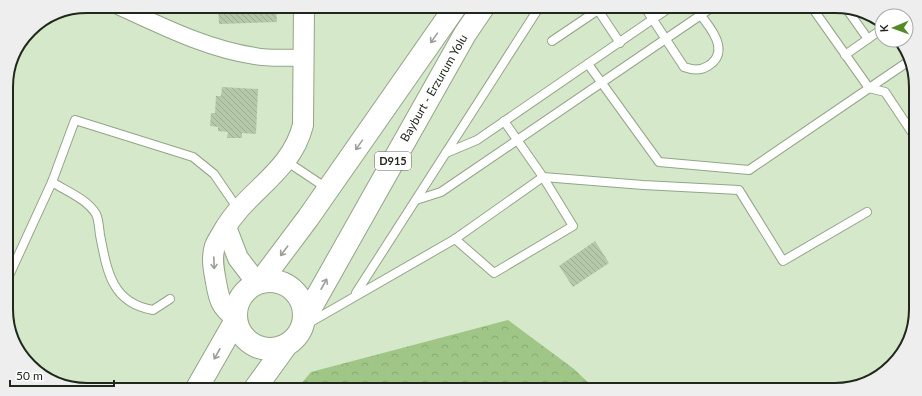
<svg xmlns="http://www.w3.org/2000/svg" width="922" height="396" viewBox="0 0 922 396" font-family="Lato,sans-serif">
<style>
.forest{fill:url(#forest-crowns)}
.building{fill:url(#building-back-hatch)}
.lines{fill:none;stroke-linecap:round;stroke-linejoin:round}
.service-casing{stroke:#93a588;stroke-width:10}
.minor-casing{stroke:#93a588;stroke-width:18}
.tertiary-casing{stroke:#93a588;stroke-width:22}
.trunk-casing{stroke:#93a588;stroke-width:24}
.service{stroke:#fff;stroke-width:8}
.minor{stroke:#fff;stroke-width:16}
.tertiary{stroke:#fff;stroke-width:20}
.trunk{stroke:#fff;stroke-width:22}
.oneway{stroke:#9b9e99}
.labels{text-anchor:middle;stroke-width:3;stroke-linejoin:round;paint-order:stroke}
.shield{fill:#fff;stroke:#636860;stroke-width:1}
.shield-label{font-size:11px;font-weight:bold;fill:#20281c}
.street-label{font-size:12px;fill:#20281c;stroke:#fff}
.rim{fill:none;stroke:#20281c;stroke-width:2}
</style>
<defs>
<pattern id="forest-crowns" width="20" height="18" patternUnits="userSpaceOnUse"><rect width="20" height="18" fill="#9fc687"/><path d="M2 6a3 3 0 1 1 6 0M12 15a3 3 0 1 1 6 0" fill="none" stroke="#89aa74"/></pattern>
<pattern id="building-back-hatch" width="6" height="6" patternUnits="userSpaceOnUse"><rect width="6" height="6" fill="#b5c8aa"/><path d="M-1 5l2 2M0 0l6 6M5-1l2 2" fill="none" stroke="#9bac92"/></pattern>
</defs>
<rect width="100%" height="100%" fill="#d5e8c9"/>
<polygon class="forest" points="508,320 574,369 596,390 296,390 311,372"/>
<g class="building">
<polygon points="218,6 276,6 277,22 219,24"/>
<polygon points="222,87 258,89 256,134 242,133 242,138 227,138 228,132 218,131 218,127 210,126 211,113 215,113 216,96 221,96"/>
<polygon points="595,241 609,263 573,287 559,266"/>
</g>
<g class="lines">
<defs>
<g id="service">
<path d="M 644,6 L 684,67 C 692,70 700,71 708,66 C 734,50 705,21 693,6"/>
<polyline points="811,6 869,88 885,92 915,137"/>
<polyline points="846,8 868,39"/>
<polyline points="552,41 598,10 620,43"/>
<polyline points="845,55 882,29"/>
<polyline points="588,64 659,162 749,170 909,61"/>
<polyline points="446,153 477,140 672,6"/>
<polyline points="286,161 328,189"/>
<path d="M 52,182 C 66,191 87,199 96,214 C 99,220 99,229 100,235 C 107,270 111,303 153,310 L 170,299"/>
<polyline points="416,200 441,192 714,6"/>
<polyline points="455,239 494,273 573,226 543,177 504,121"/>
<polyline points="7,280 52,182 75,120 193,157 214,174 238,209"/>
<polyline points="356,293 540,6"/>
<polyline points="309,323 455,239 543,177 643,185 739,190 783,261 867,212"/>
</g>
<path id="minor" d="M 118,6 C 162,26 207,49 255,56 C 270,59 288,57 304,58"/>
<g id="tertiary">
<polyline points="226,227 238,258 257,283"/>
<path d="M 236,318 C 221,307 219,300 216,282 C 214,271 211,258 215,246 C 217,241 221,235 224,230 C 247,190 291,173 303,125 L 304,6"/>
</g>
<g id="trunk">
<circle cx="270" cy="315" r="34"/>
<polyline points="260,282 308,218 456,6"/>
<polyline points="305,318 465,34 484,6"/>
<polyline points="196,390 236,320"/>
<polyline points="254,390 285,347"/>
</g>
</defs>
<use href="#service" class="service-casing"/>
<use href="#minor" class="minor-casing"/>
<use href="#tertiary" class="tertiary-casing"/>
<use href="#trunk" class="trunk-casing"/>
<use href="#service" class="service"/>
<use href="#minor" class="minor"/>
<use href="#tertiary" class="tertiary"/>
<use href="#trunk" class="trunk"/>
</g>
<defs><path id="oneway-shaft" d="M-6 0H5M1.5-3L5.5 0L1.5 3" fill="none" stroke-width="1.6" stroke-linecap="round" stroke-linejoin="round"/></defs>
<g class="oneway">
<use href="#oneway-shaft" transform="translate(434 38) rotate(125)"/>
<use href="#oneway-shaft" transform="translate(359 145) rotate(125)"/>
<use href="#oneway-shaft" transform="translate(284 251) rotate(127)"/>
<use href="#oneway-shaft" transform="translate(214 263) rotate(88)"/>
<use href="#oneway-shaft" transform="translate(324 284) rotate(-61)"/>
<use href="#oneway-shaft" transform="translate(217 354) rotate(119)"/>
</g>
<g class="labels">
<rect class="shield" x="375" y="152" width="36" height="18" rx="3"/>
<g class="shield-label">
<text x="393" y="165">D915</text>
</g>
<g class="street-label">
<text transform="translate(434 88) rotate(-60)" y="4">Bayburt - Erzurum Yolu</text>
</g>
</g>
<path d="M0 0H922V396H0ZM87 13H835A74 74 0 0 1 909 87V309A74 74 0 0 1 835 383H87A74 74 0 0 1 13 309V87A74 74 0 0 1 87 13Z" fill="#edeeed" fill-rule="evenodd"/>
<path class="rim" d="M87 13H835A74 74 0 0 1 909 87V309A74 74 0 0 1 835 383H87A74 74 0 0 1 13 309V87A74 74 0 0 1 87 13Z"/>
<g transform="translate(894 28) rotate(268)"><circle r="19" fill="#ffffff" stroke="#a6a9a4"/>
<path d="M0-3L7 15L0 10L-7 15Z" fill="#538a25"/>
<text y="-6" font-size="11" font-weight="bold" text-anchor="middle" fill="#20281c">K</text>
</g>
<path d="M10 380v6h104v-6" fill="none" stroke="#20281c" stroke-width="2"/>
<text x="16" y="380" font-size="12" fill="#20281c" stroke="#ffffff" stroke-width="3" paint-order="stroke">50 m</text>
</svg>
